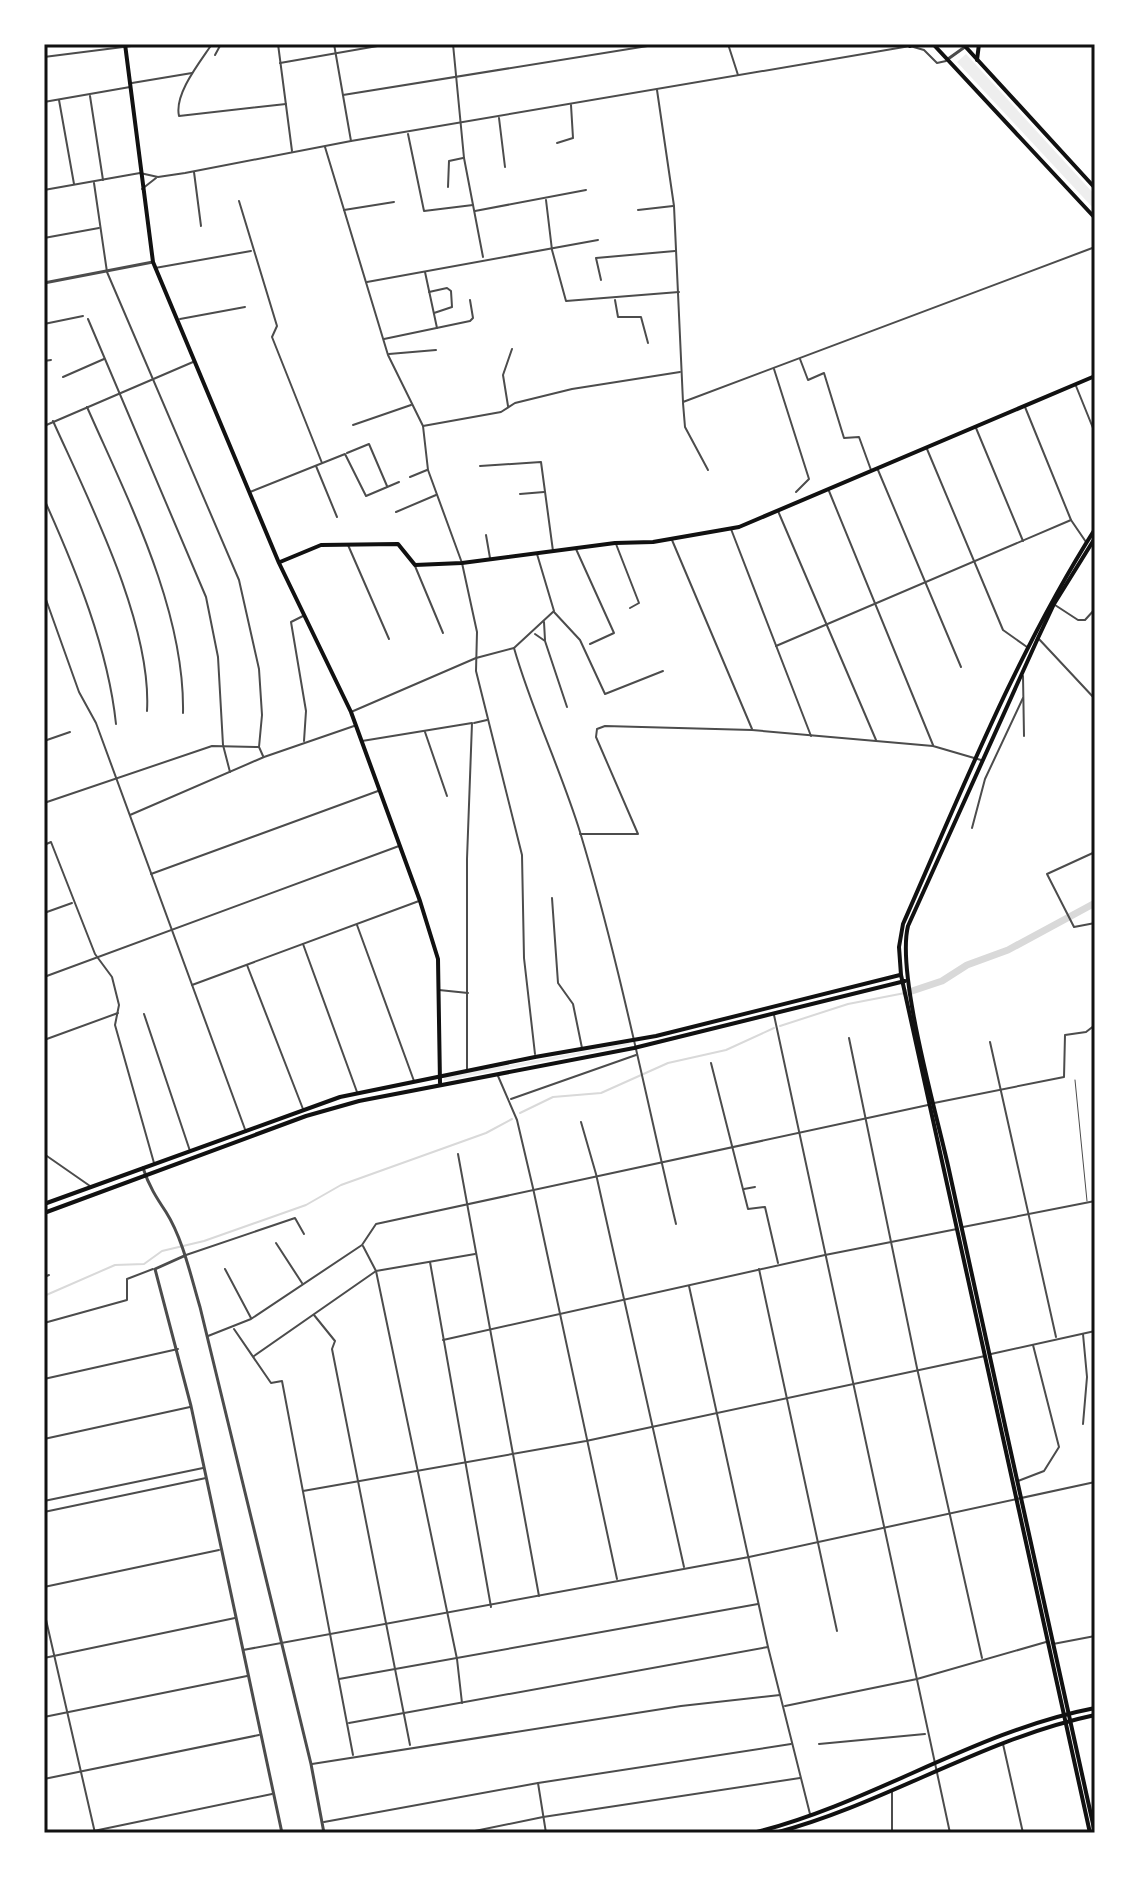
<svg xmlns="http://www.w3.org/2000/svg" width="1139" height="1877" viewBox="0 0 1139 1877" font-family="'Nunito Sans',sans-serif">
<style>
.green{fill:#eee}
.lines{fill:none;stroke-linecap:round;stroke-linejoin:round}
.stream{stroke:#d9d9d9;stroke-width:2}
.river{stroke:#d9d9d9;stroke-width:7}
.service{stroke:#4c4c4c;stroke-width:1}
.minor{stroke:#4c4c4c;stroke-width:2}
.tertiary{stroke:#4c4c4c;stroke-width:3}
.secondary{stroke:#111;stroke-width:4}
.primary{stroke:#111;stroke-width:4}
.neatline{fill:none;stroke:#111;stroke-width:3}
</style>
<rect width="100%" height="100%" fill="#fff"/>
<g class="green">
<polygon points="966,54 1095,195 1095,210 957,62"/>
<polygon points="629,1043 630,1045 444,1081 444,1077"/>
</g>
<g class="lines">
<g class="stream">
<polyline points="780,1026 848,1004 905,993"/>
<polyline points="520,1113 553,1097 601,1093 668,1063 726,1050 774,1028"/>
<polyline points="44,1296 115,1265 144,1264 162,1251 204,1241 306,1205 341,1185 486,1133 512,1119"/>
</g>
<polyline class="river" points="906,993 942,981 967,965 1008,950 1095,903"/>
<polyline class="service" points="1075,1080 1087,1201"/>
<g class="minor">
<path d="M 212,44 C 200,62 174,94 179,116 L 286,104"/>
<polyline points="278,44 292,151"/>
<polyline points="334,44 351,141"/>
<polyline points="453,44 464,158 483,257"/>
<polyline points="728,44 738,75"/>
<polyline points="215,55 221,44"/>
<polyline points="44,57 147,44"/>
<polyline points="280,63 389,44"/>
<polyline points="132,83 192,73"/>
<polyline points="657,90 674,206 683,402 1095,247"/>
<polyline points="343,95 660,44"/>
<polyline points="90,96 103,180"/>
<polyline points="59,100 74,184"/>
<polyline points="44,102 130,87"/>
<polyline points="499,118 505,167"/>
<polyline points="408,134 424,211 473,205"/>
<polyline points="557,143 573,138 571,105"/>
<polyline points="325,147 388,355 423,426 428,470 462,563 477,632 476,671 522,855 524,958 535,1054"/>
<polyline points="194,172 201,226"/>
<polyline points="94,183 107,272 239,580 259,669 262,715 259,747"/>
<polyline points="448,187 449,161 463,158"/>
<polyline points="142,189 156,178"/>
<polyline points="44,190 140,173 158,177 185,173 351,141 910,46 924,50 937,63 946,61"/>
<polyline points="546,200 552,250 566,301 679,292"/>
<polyline points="239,201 277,326 272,337 322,463"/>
<polyline points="344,210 394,202"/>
<polyline points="638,210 673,206"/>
<polyline points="475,211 586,190"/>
<polyline points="44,238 99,228"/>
<polyline points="155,268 251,251"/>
<polyline points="425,272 437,328"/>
<polyline points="601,280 596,258 675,251"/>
<polyline points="367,282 598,240"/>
<polyline points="429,292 447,288 451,291 452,307 434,313"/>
<polyline points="615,300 618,317 641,317 648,343"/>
<polyline points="88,319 206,597 218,657 223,745 230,772"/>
<polyline points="180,319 245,307"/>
<polyline points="44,324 83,316"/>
<polyline points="384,339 470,321 473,318 470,300"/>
<polyline points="389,354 436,350"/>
<polyline points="800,359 808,380 824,373 844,438 859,437 871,470"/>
<polyline points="44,361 51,360"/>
<polyline points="774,369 809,479 796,492"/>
<polyline points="63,377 104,359"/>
<polyline points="1076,386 1095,433"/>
<polyline points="683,403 685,427 708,470"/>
<polyline points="508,406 503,375 512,349"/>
<path d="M 87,407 C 128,500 185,610 183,713"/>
<polyline points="1025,407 1071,520 1086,542"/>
<path d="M 53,421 C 89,501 152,624 147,711"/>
<polyline points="353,425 411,405"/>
<polyline points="44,426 193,362"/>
<polyline points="423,426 501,412 515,403 572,389 680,372"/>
<polyline points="976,428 1023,541"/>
<polyline points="927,449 1003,630 1027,647"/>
<polyline points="347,453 369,444 387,486"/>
<polyline points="316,466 337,517"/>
<polyline points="480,466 541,462 553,551"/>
<polyline points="878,470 961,667"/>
<polyline points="410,477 427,470"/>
<polyline points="829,491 933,745"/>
<polyline points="250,492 345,454 366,496 399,482"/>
<polyline points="520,494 544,492"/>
<path d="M 44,499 C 76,570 108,648 116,724"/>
<polyline points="778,511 876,740"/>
<polyline points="396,512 436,495"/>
<polyline points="731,529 811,736"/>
<polyline points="486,535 490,558"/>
<polyline points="672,540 752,729"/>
<polyline points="616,544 639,603 630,608"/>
<polyline points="348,545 389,639"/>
<polyline points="576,549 614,633 590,644"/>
<polyline points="415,566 443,633"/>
<polyline points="44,594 79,692 96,723 246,1132"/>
<polyline points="1055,605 1078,620 1085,620 1095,609"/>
<polyline points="554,612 580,640 605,694 663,671"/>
<polyline points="303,616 291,622 306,711 304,741"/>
<polyline points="544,622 545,640"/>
<polyline points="535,634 545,641 567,707"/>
<polyline points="1038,638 1095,699"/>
<polyline points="776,646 1071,520"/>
<path d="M 514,648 C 532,711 561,770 580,832 C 619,961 645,1093 676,1224"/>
<polyline points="1023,676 1024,736"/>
<polyline points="351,712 476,658 514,648 554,611 537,554"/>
<polyline points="474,723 487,720"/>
<polyline points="425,732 447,796"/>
<polyline points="44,741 70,732"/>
<polyline points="362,741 472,723 467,859 467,1069"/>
<polyline points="44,803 212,746 259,747 263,756"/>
<polyline points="130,815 264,757 354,726"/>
<polyline points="972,828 985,779 1023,698"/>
<polyline points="580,834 638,834 596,737 597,729 605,726 752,730 933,746 981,760"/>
<polyline points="44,845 51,842 95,954 112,977 119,1005 115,1025 154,1163"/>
<polyline points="1095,852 1047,874 1074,927 1095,923"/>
<polyline points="151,874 378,791"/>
<polyline points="552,898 558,983 573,1004 582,1048"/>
<polyline points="44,913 72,903"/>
<polyline points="357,925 414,1081"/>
<polyline points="303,944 357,1092"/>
<polyline points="247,965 303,1109"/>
<polyline points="44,977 399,846"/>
<polyline points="192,985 419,901"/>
<polyline points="439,990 468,993"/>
<polyline points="144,1014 190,1151"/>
<polyline points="774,1015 950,1833"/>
<polyline points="849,1038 917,1368 982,1658"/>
<polyline points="44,1040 118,1013"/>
<polyline points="990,1042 1056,1337"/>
<polyline points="711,1063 748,1209 765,1207 778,1263"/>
<polyline points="498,1076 517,1120 533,1188 617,1579"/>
<polyline points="511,1099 636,1055"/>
<polyline points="934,1103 1064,1077 1065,1035 1086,1032 1095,1025"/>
<polyline points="581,1122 596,1174 684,1567"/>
<polyline points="44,1154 90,1186"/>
<polyline points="458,1154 539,1596"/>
<polyline points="744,1189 755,1187"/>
<polyline points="963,1227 1095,1201"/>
<polyline points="276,1243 302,1283"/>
<polyline points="363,1246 376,1271 457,1659 462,1703"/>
<polyline points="186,1255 295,1218 304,1234"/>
<polyline points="430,1262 491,1607"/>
<polyline points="225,1269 251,1318"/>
<polyline points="759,1269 837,1631"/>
<polyline points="44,1277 49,1275"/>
<polyline points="689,1286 768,1647 810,1814"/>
<polyline points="314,1315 335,1341 332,1349 410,1745"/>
<polyline points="44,1323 127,1300 127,1279 153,1269"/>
<polyline points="234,1329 271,1383 282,1381 353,1755"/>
<polyline points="1083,1334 1087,1377 1083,1424"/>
<polyline points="208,1336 251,1319 362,1245 376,1224 928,1105"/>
<polyline points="443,1340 825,1255 957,1229"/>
<polyline points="991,1354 1095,1331"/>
<polyline points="254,1356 376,1271 475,1254"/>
<polyline points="44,1379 178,1349"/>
<polyline points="44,1439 190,1407"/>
<polyline points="1018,1481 1044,1471 1059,1447 1033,1345"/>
<polyline points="303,1491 586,1441 985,1356"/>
<polyline points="44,1501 203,1468"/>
<polyline points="44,1512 206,1478"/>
<polyline points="44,1587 219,1550"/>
<polyline points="44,1611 95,1833"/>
<polyline points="1053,1644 1095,1636"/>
<polyline points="243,1650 749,1557 1095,1482"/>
<polyline points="44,1658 235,1618"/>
<polyline points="339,1679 758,1604"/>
<polyline points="785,1706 917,1679 1046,1642"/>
<polyline points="44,1717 247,1676"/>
<polyline points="349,1723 768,1647"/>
<polyline points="819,1744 925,1734"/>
<polyline points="1003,1744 1023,1833"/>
<polyline points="312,1764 681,1706 780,1695"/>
<polyline points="44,1779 259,1735"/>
<polyline points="538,1783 546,1833"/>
<polyline points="892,1791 892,1833"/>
<polyline points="324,1822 538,1783 791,1744"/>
<polyline points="84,1833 272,1794"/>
<polyline points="465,1833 543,1817 800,1778"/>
</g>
<g class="tertiary">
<polyline points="948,59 969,44"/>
<polyline points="44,283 153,262"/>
<path d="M 143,1168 C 149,1186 156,1197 166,1212 C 183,1239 191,1277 200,1307 L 311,1764 L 324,1833"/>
<polyline points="184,1256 155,1269 191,1406 282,1833"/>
</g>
<g class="secondary">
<polyline points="125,44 153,262 279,563 351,712 420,901 438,959 440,1083"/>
<polyline points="280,562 321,545 398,544 415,565 462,563 615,543 653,542 739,527 1095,376"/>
</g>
<g class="primary">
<polyline points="933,44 1095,218"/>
<polyline points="963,44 1095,188"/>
<polyline points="910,46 914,44"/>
<polyline points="977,60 979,44"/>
<path d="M 1095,538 L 1054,604 L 1038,638 L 908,926 C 896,974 937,1115 949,1170 C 998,1391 1045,1612 1095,1833"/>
<polyline points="44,1204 340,1097 535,1057 656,1036 900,975"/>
<polyline points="44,1213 306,1116 359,1101 634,1048 905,981"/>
<path d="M 753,1833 C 871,1804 975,1731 1095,1708"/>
<path d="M 775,1833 C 885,1804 982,1739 1095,1715"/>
<path d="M 1090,1833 L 901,975 L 899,947 L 903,924 C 962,790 1017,652 1095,529"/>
</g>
</g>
<rect width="1139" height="1877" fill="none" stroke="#ffffff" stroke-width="92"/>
<rect x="46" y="46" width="1047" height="1785" class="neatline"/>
</svg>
